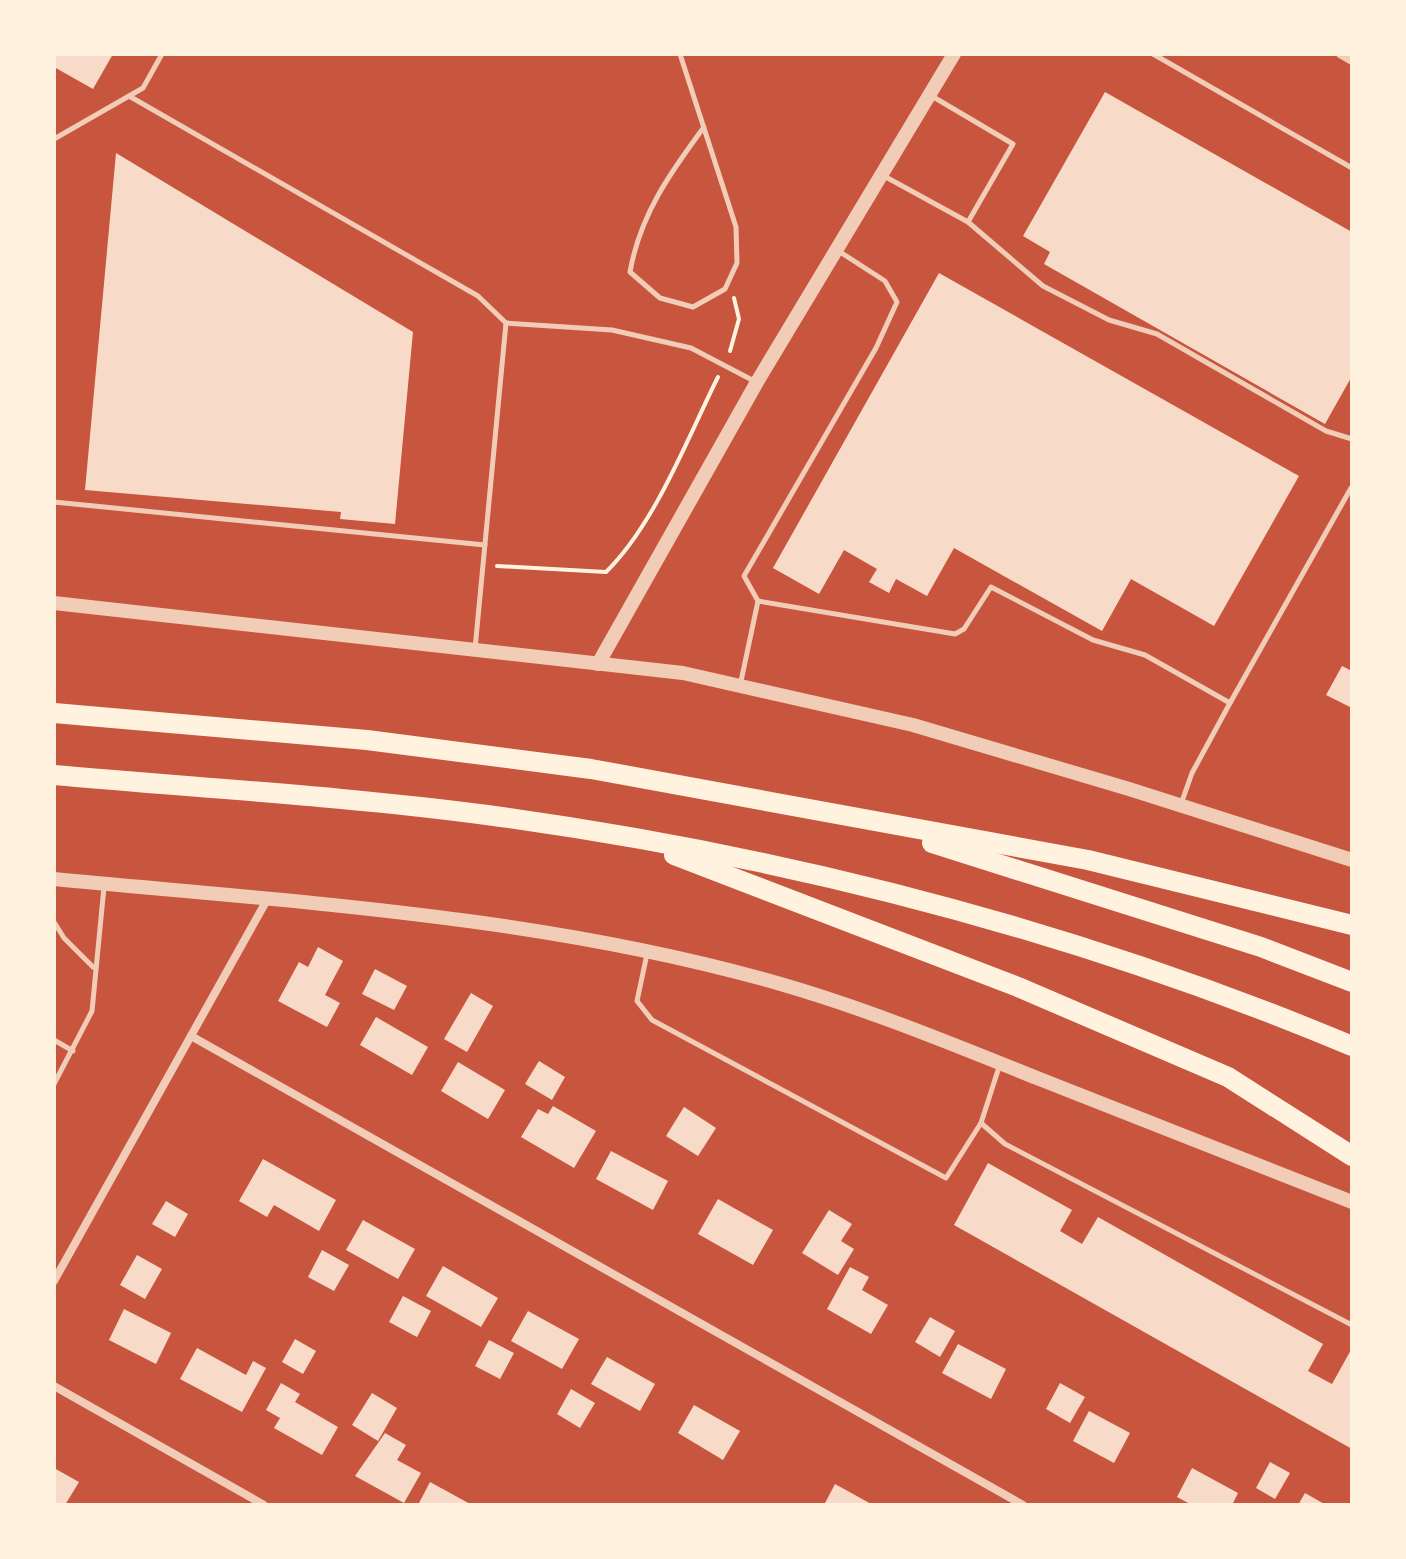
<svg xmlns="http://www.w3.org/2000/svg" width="1406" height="1559" viewBox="0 0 1406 1559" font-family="'Nunito Sans',sans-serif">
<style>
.building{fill:#f7dbc8}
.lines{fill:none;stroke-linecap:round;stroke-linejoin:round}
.path{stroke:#fff3e0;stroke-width:4}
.service{stroke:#f1ccb7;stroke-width:5}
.minor{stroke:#f1ccb7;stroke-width:8}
.tertiary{stroke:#f1ccb7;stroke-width:14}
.motorway{stroke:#fff3e0;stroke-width:20}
</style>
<rect width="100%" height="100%" fill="#c8553d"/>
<g class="building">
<polygon points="54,54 113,54 93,89 54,67"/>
<polygon points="1105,92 1352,232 1352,376 1325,424 1044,264 1050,252 1023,236"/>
<polygon points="116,153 413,332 395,524 340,519 341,512 85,490"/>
<polygon points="939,273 1299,476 1214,626 1131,579 1102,631 954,548 927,596 896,579 889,593 869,582 877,569 844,550 819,594 773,568"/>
<polygon points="1342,666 1352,671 1352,708 1326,695"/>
<polygon points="318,947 343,961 325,995 340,1003 327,1027 278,1001 299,962 308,967"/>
<polygon points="375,969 407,986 394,1010 362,994"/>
<polygon points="471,993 493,1006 467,1052 444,1039"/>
<polygon points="376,1017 428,1047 412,1075 360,1045"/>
<polygon points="539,1061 565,1077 552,1100 525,1084"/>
<polygon points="458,1062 505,1090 488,1119 441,1091"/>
<polygon points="553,1106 596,1131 574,1168 521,1137 538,1109 548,1114"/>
<polygon points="684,1107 716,1128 698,1156 666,1136"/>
<polygon points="611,1151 668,1181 653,1210 596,1179"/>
<polygon points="263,1159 336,1200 319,1231 274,1205 267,1217 239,1201"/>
<polygon points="988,1163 1072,1210 1060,1231 1082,1244 1098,1217 1323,1344 1308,1371 1332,1384 1352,1348 1352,1449 954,1225"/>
<polygon points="718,1199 773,1230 753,1265 698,1234"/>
<polygon points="166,1201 188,1214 175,1237 152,1224"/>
<polygon points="829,1210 852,1224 841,1241 854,1249 838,1275 802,1253"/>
<polygon points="363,1220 415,1249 398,1279 346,1250"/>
<polygon points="322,1250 349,1265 334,1291 308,1277"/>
<polygon points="137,1255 162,1269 145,1299 120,1285"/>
<polygon points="443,1266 498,1298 481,1327 426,1296"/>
<polygon points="850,1267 869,1277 862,1290 888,1305 871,1334 827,1309"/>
<polygon points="403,1296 431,1311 417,1337 389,1322"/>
<polygon points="124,1309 171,1333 156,1364 109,1340"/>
<polygon points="528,1311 579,1339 562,1369 511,1341"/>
<polygon points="930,1317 955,1331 940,1357 915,1342"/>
<polygon points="295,1339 316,1351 303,1374 282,1362"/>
<polygon points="489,1340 514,1353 500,1379 475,1366"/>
<polygon points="958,1344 1006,1369 991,1399 942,1373"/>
<polygon points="197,1348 246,1375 253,1361 266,1368 242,1412 180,1379"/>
<polygon points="607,1357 655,1384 640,1411 591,1384"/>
<polygon points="281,1383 300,1394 295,1402 338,1427 322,1455 274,1428 280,1418 266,1410"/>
<polygon points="1060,1383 1085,1397 1070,1423 1046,1409"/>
<polygon points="571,1389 595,1403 580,1428 557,1414"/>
<polygon points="372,1393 397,1408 378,1441 352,1425"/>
<polygon points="694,1405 740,1431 723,1460 678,1433"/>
<polygon points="1089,1411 1130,1433 1114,1463 1073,1441"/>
<polygon points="385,1433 406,1445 397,1460 421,1473 404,1503 355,1476"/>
<polygon points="1270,1462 1290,1473 1275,1499 1256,1488"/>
<polygon points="54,1468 79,1482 65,1505 54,1505"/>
<polygon points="1192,1468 1238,1493 1232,1505 1192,1505 1177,1497"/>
<polygon points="430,1482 472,1505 418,1505"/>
<polygon points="835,1484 873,1505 824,1505"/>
<polygon points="1305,1493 1326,1505 1298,1505"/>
</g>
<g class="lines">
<g class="path">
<polyline points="730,351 739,319 734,298"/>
<path d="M 497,566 L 606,572 C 655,524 687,439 718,377"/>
</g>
<g class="service">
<path d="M 680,54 L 736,227 L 737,263 L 725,289 L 693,307 L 660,298 L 630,272 C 640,215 670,173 704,127"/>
<polyline points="1153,54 1352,168"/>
<polyline points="129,96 478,296 506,323 475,649"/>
<polyline points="54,139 143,88 162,54"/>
<polyline points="884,176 968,222 1013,144 930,95"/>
<polyline points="968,222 1043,286 1109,320 1157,334 1326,431 1352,439"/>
<polyline points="506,323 612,330 691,348 756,382"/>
<polyline points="54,502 485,545"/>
<polyline points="758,601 955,634 964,629 991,587 1093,640 1145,655 1230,703"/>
<polyline points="740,686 758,601 744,576 876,348 897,302 885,281 837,250"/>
<polyline points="1181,804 1192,773 1230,703 1351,488"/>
<polyline points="54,922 64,938 93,967"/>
<polyline points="647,954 637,1001 652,1020 946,1178 981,1123"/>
<polyline points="54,1040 73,1051"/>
<polyline points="1000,1064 981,1123 1005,1144 1352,1325"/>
<polyline points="54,1084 92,1011 104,887"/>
</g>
<g class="minor">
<polyline points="1340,54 1352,61"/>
<polyline points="191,1036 1023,1505"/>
<polyline points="54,1281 268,898"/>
<polyline points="54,1386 264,1505"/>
</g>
<g class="tertiary">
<polyline points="54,603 683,673 913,725 1129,789 1352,860"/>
<polyline points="598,664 757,382 954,54"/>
<path d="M 54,879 C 295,902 542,916 777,983 C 865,1008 952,1044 1037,1078 C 1142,1119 1247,1161 1352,1202"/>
</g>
<g class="motorway">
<polyline points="54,713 367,740 591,769 1088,860 1352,925"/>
<path d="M 54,775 C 198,788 344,796 487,815 C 783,855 1077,931 1352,1046"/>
<polyline points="932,843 1261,947 1352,982"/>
<polyline points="674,855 1018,987 1228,1077 1352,1156"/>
</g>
</g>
<rect width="1406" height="1559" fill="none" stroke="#fff3e0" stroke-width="112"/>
</svg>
